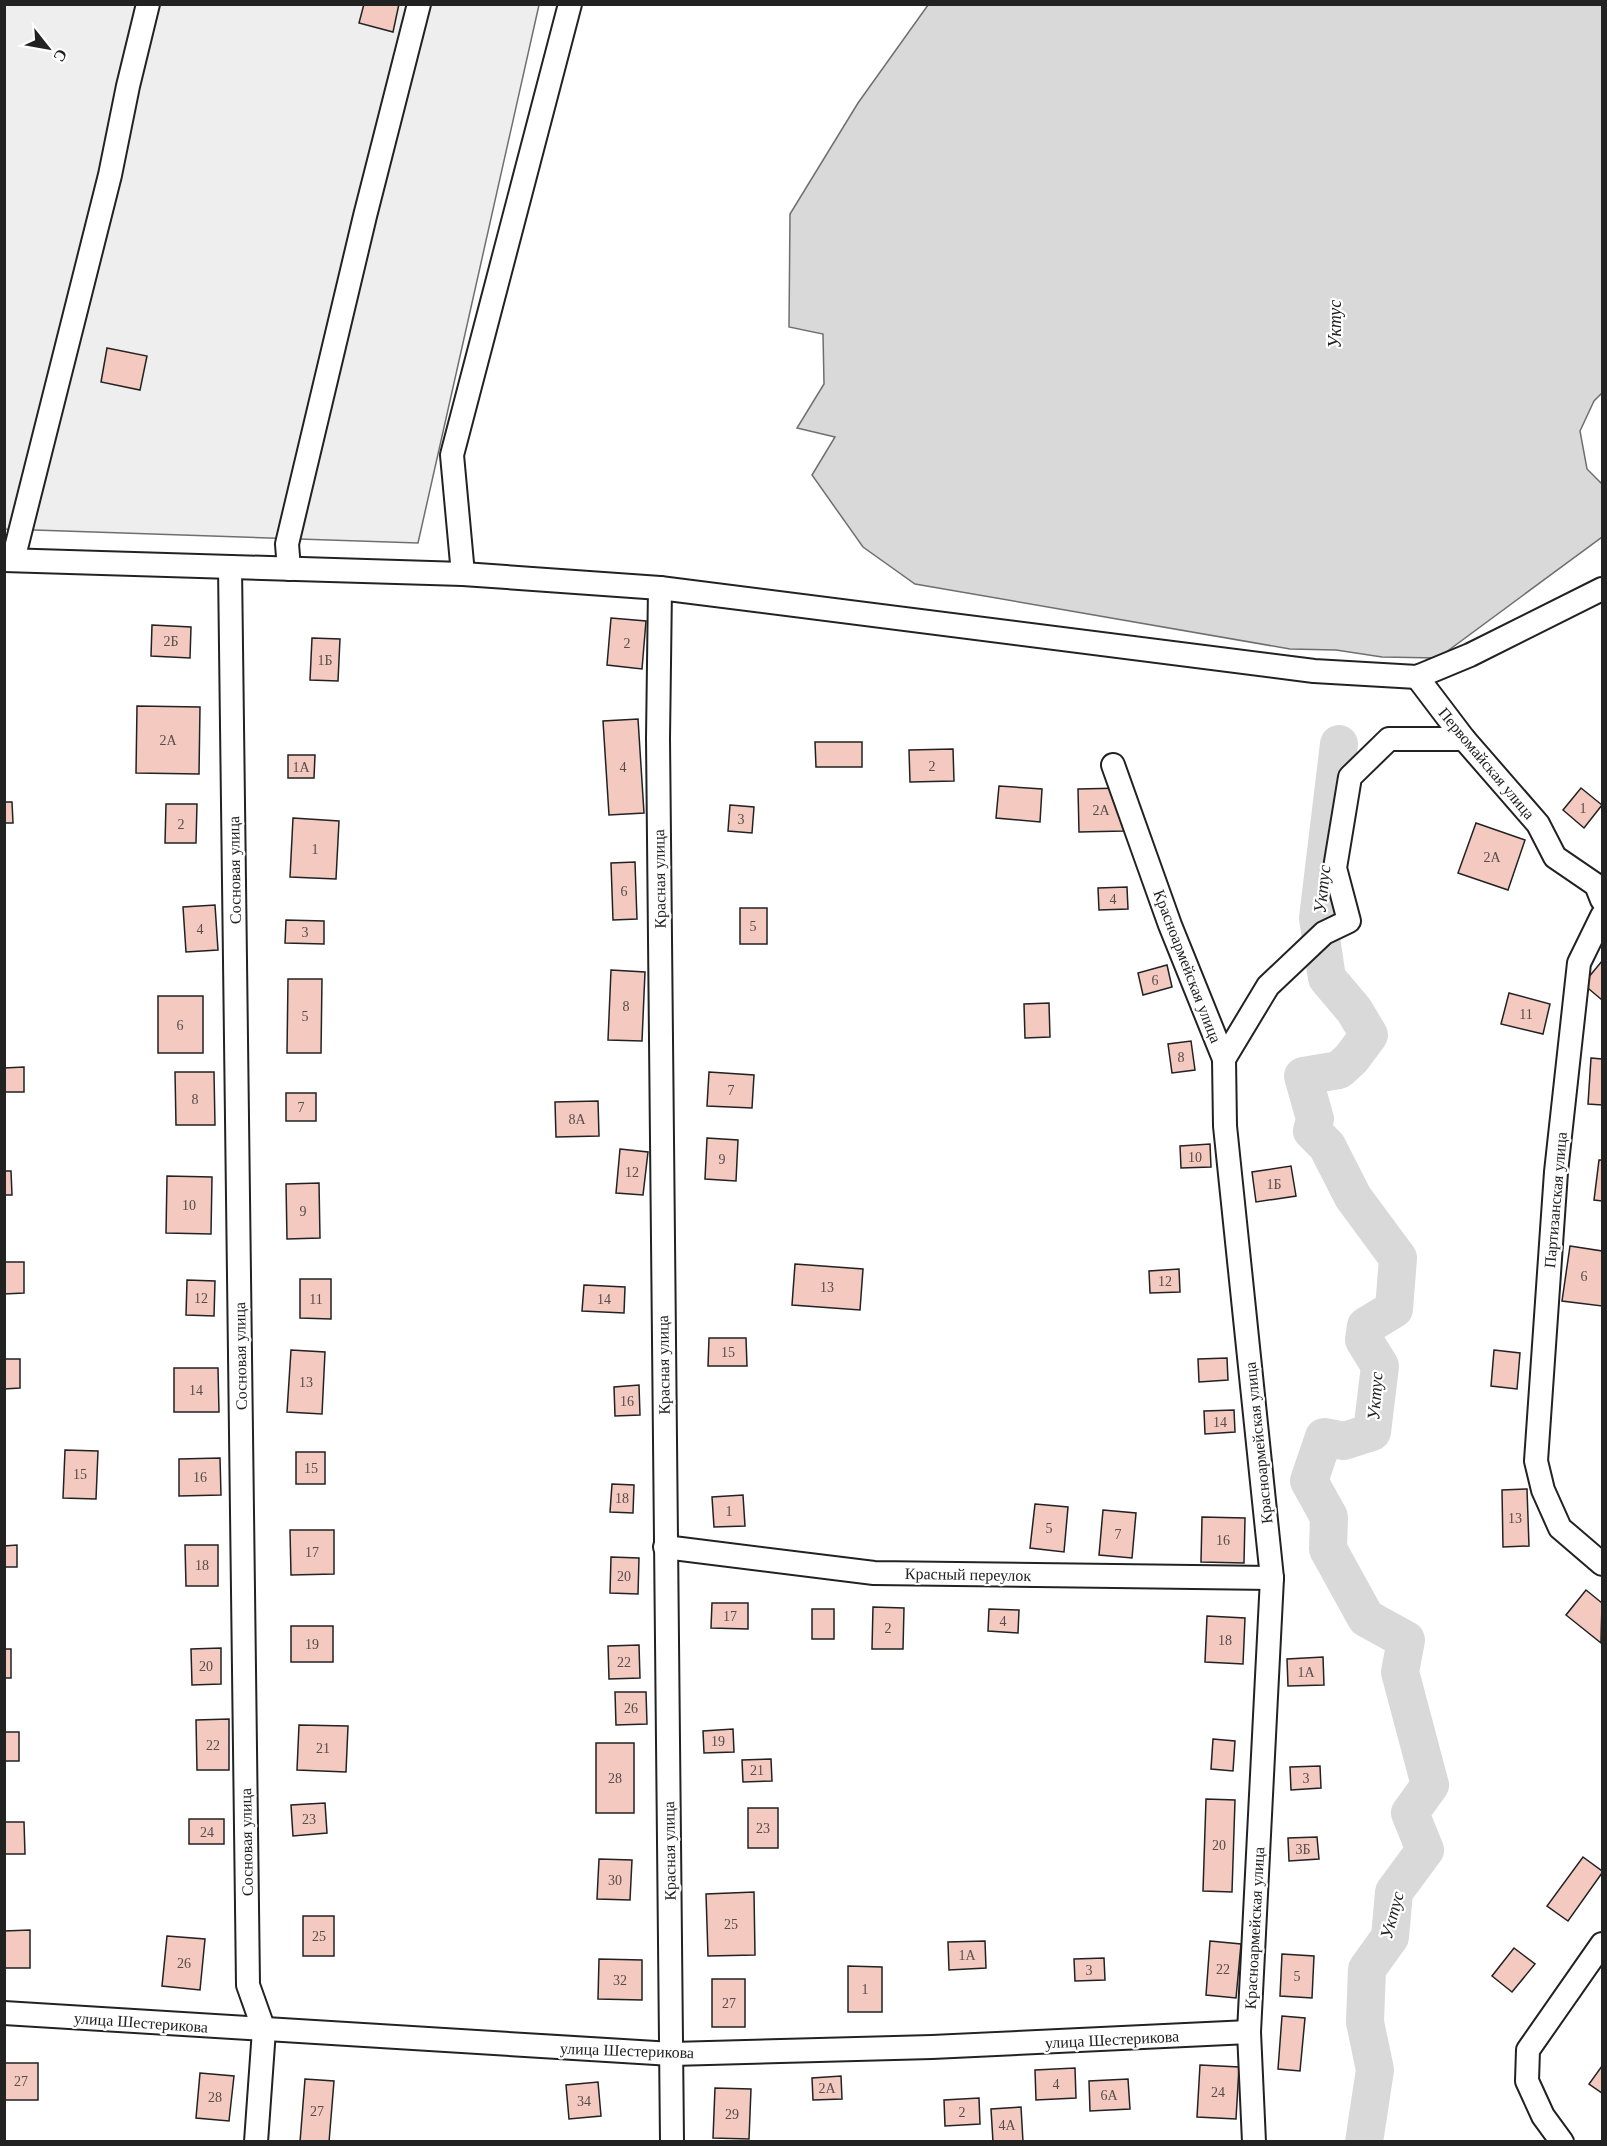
<svg xmlns="http://www.w3.org/2000/svg" width="1607" height="2146" viewBox="0 0 1607 2146" font-family="'Times New Roman',serif">
<style>
.green{fill:#eee;stroke:#6f6f6f;stroke-width:1.5}
.water{fill:#d9d9d9;stroke:#6f6f6f;stroke-width:1.5}
.lines{fill:none;stroke-linecap:round;stroke-linejoin:round}
.river{stroke:#d9d9d9;stroke-width:38}
.building{fill:#f3c9c0;stroke:#222;stroke-width:1.5}
.minor-casing{stroke:#222;stroke-width:26}
.minor{stroke:#fff;stroke-width:22}
.labels{text-anchor:middle;stroke-width:4.5;stroke-linejoin:round;paint-order:stroke}
.number-label{font-size:14px;fill:#564c4a}
.street-label{font-size:16px;fill:#222;stroke:#fff}
.water-label{font-size:18px;font-style:italic;fill:#222;stroke:#fff}
</style>
<rect width="100%" height="100%" fill="#fff"/>
<polygon class="green" points="5,5 539,5 418,543 5,529"/>
<polygon class="water" points="928,5 1602,5 1602,393 1594,401 1580,431 1587,469 1602,484 1602,537 1438,658 1382,657 1336,650 1290,649 915,584 863,547 812,475 835,437 797,428 824,384 823,334 789,327 790,214 858,103"/>
<g class="lines">
<polyline class="river" points="1339,744 1318,918 1327,978 1354,1010 1369,1035 1351,1059 1339,1070 1303,1076 1315,1119 1312,1131 1327,1146 1353,1197 1398,1258 1394,1309 1366,1326 1364,1340 1380,1366 1372,1432 1344,1441 1324,1437 1309,1481 1329,1517 1328,1549 1366,1618 1406,1640 1400,1672 1430,1785 1410,1813 1425,1850 1394,1892 1390,1937 1367,1969 1365,2022 1375,2070 1364,2142"/>
</g>
<g class="building">
<polygon points="364,4 399,4 393,32 359,23"/>
<polygon points="107,348 147,356 140,390 101,382"/>
<polygon points="611,618 646,621 642,669 607,665"/>
<polygon points="152,625 191,627 190,658 151,656"/>
<polygon points="312,638 340,639 338,681 310,680"/>
<polygon points="137,706 200,707 199,774 136,773"/>
<polygon points="638,719 644,813 609,815 603,721"/>
<polygon points="815,742 862,742 862,767 816,767"/>
<polygon points="953,749 954,781 910,782 909,750"/>
<polygon points="288,755 315,755 314,778 288,778"/>
<polygon points="999,786 1042,789 1040,822 996,818"/>
<polygon points="1123,788 1124,831 1079,832 1078,789"/>
<polygon points="1581,788 1602,805 1584,828 1563,810"/>
<polygon points="4,802 12,802 13,823 4,823"/>
<polygon points="166,804 197,804 196,843 165,843"/>
<polygon points="730,805 754,807 752,833 728,831"/>
<polygon points="293,818 339,821 336,879 290,877"/>
<polygon points="1476,823 1525,840 1508,890 1458,873"/>
<polygon points="635,862 637,919 613,920 611,863"/>
<polygon points="1127,887 1128,909 1099,910 1098,888"/>
<polygon points="215,905 218,950 186,952 183,907"/>
<rect x="740" y="908" width="27" height="36"/>
<polygon points="286,920 324,921 324,944 285,943"/>
<polygon points="1602,961 1602,1000 1583,984"/>
<polygon points="1167,965 1172,987 1143,995 1138,973"/>
<polygon points="611,970 645,972 642,1041 608,1040"/>
<polygon points="288,979 322,979 321,1053 287,1053"/>
<polygon points="1509,993 1550,1004 1543,1034 1501,1024"/>
<rect x="158" y="996" width="45" height="57"/>
<polygon points="1049,1003 1050,1037 1025,1038 1024,1004"/>
<polygon points="1191,1041 1195,1070 1172,1073 1168,1044"/>
<polygon points="1591,1058 1602,1059 1602,1105 1588,1104"/>
<polygon points="24,1067 24,1092 4,1092 4,1068"/>
<polygon points="175,1072 214,1072 215,1125 176,1125"/>
<polygon points="709,1072 754,1075 752,1108 707,1106"/>
<rect x="286" y="1093" width="30" height="28"/>
<polygon points="598,1101 599,1136 556,1137 555,1102"/>
<polygon points="707,1138 738,1140 736,1181 705,1179"/>
<polygon points="1210,1144 1211,1167 1181,1168 1180,1146"/>
<polygon points="620,1149 648,1152 643,1195 616,1193"/>
<polygon points="1599,1160 1602,1160 1602,1201 1594,1200"/>
<polygon points="1291,1166 1296,1196 1256,1202 1252,1172"/>
<polygon points="4,1171 11,1171 12,1195 4,1195"/>
<polygon points="167,1176 212,1177 211,1234 166,1233"/>
<polygon points="319,1183 320,1238 287,1239 286,1184"/>
<polygon points="1570,1246 1602,1251 1602,1306 1562,1301"/>
<polygon points="4,1262 24,1262 24,1293 4,1294"/>
<polygon points="795,1264 863,1269 860,1310 792,1305"/>
<polygon points="1179,1269 1180,1292 1150,1293 1149,1271"/>
<polygon points="300,1279 331,1279 331,1319 300,1318"/>
<polygon points="187,1280 215,1281 214,1316 186,1315"/>
<polygon points="584,1285 625,1287 624,1313 582,1311"/>
<polygon points="709,1338 746,1338 747,1366 708,1366"/>
<polygon points="291,1350 325,1352 322,1414 287,1412"/>
<polygon points="1494,1350 1520,1353 1517,1389 1491,1386"/>
<polygon points="1227,1358 1228,1380 1199,1382 1198,1359"/>
<polygon points="4,1359 20,1359 20,1388 4,1389"/>
<polygon points="174,1368 218,1368 219,1412 174,1412"/>
<polygon points="639,1385 640,1415 615,1416 614,1387"/>
<polygon points="1234,1410 1235,1432 1205,1434 1204,1411"/>
<polygon points="65,1450 98,1451 96,1499 63,1498"/>
<rect x="296" y="1452" width="29" height="32"/>
<polygon points="220,1458 221,1495 179,1496 179,1459"/>
<polygon points="612,1484 634,1485 633,1513 610,1512"/>
<polygon points="1527,1489 1529,1546 1503,1547 1502,1490"/>
<polygon points="743,1495 745,1526 714,1527 712,1497"/>
<polygon points="1035,1504 1068,1507 1064,1552 1030,1548"/>
<polygon points="1103,1510 1136,1513 1132,1558 1099,1555"/>
<polygon points="1202,1517 1245,1518 1244,1563 1201,1562"/>
<polygon points="290,1530 334,1530 334,1574 291,1575"/>
<polygon points="17,1545 17,1567 4,1567 4,1546"/>
<polygon points="185,1545 218,1545 218,1586 186,1586"/>
<polygon points="611,1557 639,1558 638,1594 610,1593"/>
<polygon points="1586,1590 1602,1603 1601,1643 1566,1615"/>
<polygon points="712,1603 748,1603 748,1629 711,1628"/>
<polygon points="873,1607 904,1608 903,1649 872,1649"/>
<rect x="812" y="1609" width="22" height="30"/>
<polygon points="989,1609 1019,1610 1018,1633 988,1631"/>
<polygon points="1207,1616 1245,1618 1243,1664 1205,1662"/>
<rect x="291" y="1626" width="42" height="36"/>
<polygon points="639,1645 640,1678 609,1679 608,1646"/>
<polygon points="221,1648 221,1684 192,1685 191,1649"/>
<rect x="4" y="1649" width="7" height="29"/>
<polygon points="1323,1657 1324,1685 1288,1686 1287,1659"/>
<polygon points="615,1692 646,1692 647,1724 616,1725"/>
<polygon points="229,1719 229,1770 197,1770 196,1720"/>
<polygon points="299,1725 348,1726 346,1772 297,1770"/>
<polygon points="733,1729 734,1752 704,1753 703,1731"/>
<rect x="4" y="1732" width="15" height="29"/>
<polygon points="1213,1739 1235,1741 1233,1771 1211,1769"/>
<rect x="596" y="1743" width="38" height="70"/>
<polygon points="771,1759 772,1781 743,1782 742,1760"/>
<polygon points="1320,1766 1321,1788 1291,1790 1290,1767"/>
<polygon points="1206,1799 1235,1800 1232,1892 1203,1891"/>
<polygon points="325,1803 327,1833 293,1836 291,1805"/>
<rect x="748" y="1808" width="30" height="40"/>
<rect x="189" y="1819" width="35" height="25"/>
<polygon points="4,1822 24,1822 25,1854 4,1854"/>
<polygon points="1317,1837 1319,1859 1289,1861 1288,1838"/>
<polygon points="1583,1857 1602,1871 1602,1873 1568,1921 1547,1906"/>
<polygon points="599,1859 632,1860 630,1900 597,1899"/>
<polygon points="754,1892 755,1955 708,1956 706,1894"/>
<rect x="303" y="1916" width="31" height="40"/>
<polygon points="30,1930 30,1968 4,1968 4,1931"/>
<polygon points="167,1936 205,1939 200,1990 162,1986"/>
<polygon points="985,1941 986,1968 949,1970 948,1942"/>
<polygon points="1210,1941 1241,1944 1236,1998 1206,1995"/>
<polygon points="1514,1948 1535,1964 1512,1992 1492,1976"/>
<polygon points="1282,1954 1314,1956 1312,1998 1280,1996"/>
<polygon points="1104,1958 1105,1980 1075,1981 1074,1959"/>
<polygon points="599,1959 642,1960 642,2000 598,1999"/>
<polygon points="848,1966 882,1967 882,2012 848,2012"/>
<rect x="712" y="1979" width="33" height="48"/>
<polygon points="1282,2016 1305,2018 1300,2071 1278,2069"/>
<rect x="4" y="2063" width="34" height="37"/>
<polygon points="1200,2065 1239,2067 1236,2119 1197,2117"/>
<polygon points="1602,2066 1602,2093 1589,2084"/>
<polygon points="1075,2068 1076,2098 1036,2100 1035,2070"/>
<polygon points="200,2073 234,2076 229,2121 196,2118"/>
<polygon points="841,2076 842,2099 813,2100 812,2078"/>
<polygon points="305,2079 334,2081 329,2142 300,2142"/>
<polygon points="1128,2079 1130,2109 1090,2111 1089,2081"/>
<polygon points="598,2082 601,2116 569,2119 566,2085"/>
<polygon points="715,2088 751,2089 749,2139 713,2138"/>
<polygon points="979,2098 980,2124 945,2126 944,2100"/>
<polygon points="1021,2107 1023,2142 993,2142 991,2109"/>
</g>
<g class="lines">
<defs>
<g id="minor">
<polyline points="4,560 463,574 660,588 1314,671 1417,677 1470,655 1602,589"/>
<polyline points="13,560 110,175 128,86 148,4"/>
<polyline points="230,567 248,1985 264,2030 256,2142"/>
<polyline points="289,569 287,544 365,216 419,4"/>
<polyline points="463,574 452,455 570,4"/>
<polyline points="660,588 658,738 672,2142"/>
<polyline points="1417,677 1464,739 1538,824 1555,857 1596,885 1602,900"/>
<polyline points="1113,765 1170,925 1224,1059 1225,1126 1272,1578 1249,2032 1254,2142"/>
<polyline points="1602,916 1579,963 1556,1172 1536,1461 1543,1490 1560,1528 1602,1564"/>
<polyline points="1224,1059 1268,986 1324,933 1349,921 1335,868 1350,777 1389,739 1464,739"/>
<polyline points="665,1547 874,1573 1272,1578"/>
<polyline points="4,2013 672,2054 932,2047 1249,2032"/>
<polyline points="1562,2142 1543,2116 1527,2081 1528,2050 1602,1944"/>
</g>
</defs>
<use href="#minor" class="minor-casing"/>
<use href="#minor" class="minor"/>
</g>
<g class="labels">
<g class="number-label">
<text x="171" y="646">2Б</text>
<text x="627" y="648">2</text>
<text x="325" y="665">1Б</text>
<text x="168" y="745">2А</text>
<text x="932" y="771">2</text>
<text x="301" y="772">1А</text>
<text x="623" y="772">4</text>
<text x="1583" y="813">1</text>
<text x="1101" y="815">2А</text>
<text x="741" y="824">3</text>
<text x="181" y="829">2</text>
<text x="315" y="854">1</text>
<text x="1492" y="862">2А</text>
<text x="624" y="896">6</text>
<text x="1113" y="904">4</text>
<text x="753" y="931">5</text>
<text x="200" y="934">4</text>
<text x="305" y="937">3</text>
<text x="1155" y="985">6</text>
<text x="626" y="1011">8</text>
<text x="1526" y="1019">11</text>
<text x="305" y="1021">5</text>
<text x="180" y="1030">6</text>
<text x="1181" y="1062">8</text>
<text x="731" y="1095">7</text>
<text x="195" y="1104">8</text>
<text x="301" y="1112">7</text>
<text x="577" y="1124">8А</text>
<text x="1195" y="1162">10</text>
<text x="722" y="1164">9</text>
<text x="632" y="1177">12</text>
<text x="1274" y="1189">1Б</text>
<text x="189" y="1210">10</text>
<text x="303" y="1216">9</text>
<text x="1584" y="1281">6</text>
<text x="1165" y="1286">12</text>
<text x="827" y="1292">13</text>
<text x="201" y="1303">12</text>
<text x="316" y="1304">11</text>
<text x="604" y="1304">14</text>
<text x="728" y="1357">15</text>
<text x="306" y="1387">13</text>
<text x="196" y="1395">14</text>
<text x="627" y="1406">16</text>
<text x="1220" y="1427">14</text>
<text x="311" y="1473">15</text>
<text x="80" y="1479">15</text>
<text x="200" y="1482">16</text>
<text x="622" y="1503">18</text>
<text x="729" y="1516">1</text>
<text x="1515" y="1523">13</text>
<text x="1049" y="1533">5</text>
<text x="1118" y="1539">7</text>
<text x="1223" y="1545">16</text>
<text x="312" y="1557">17</text>
<text x="202" y="1570">18</text>
<text x="624" y="1581">20</text>
<text x="730" y="1621">17</text>
<text x="1003" y="1626">4</text>
<text x="888" y="1633">2</text>
<text x="1225" y="1645">18</text>
<text x="312" y="1649">19</text>
<text x="624" y="1667">22</text>
<text x="206" y="1671">20</text>
<text x="1306" y="1677">1А</text>
<text x="631" y="1713">26</text>
<text x="718" y="1746">19</text>
<text x="213" y="1750">22</text>
<text x="323" y="1753">21</text>
<text x="757" y="1775">21</text>
<text x="615" y="1783">28</text>
<text x="1306" y="1783">3</text>
<text x="309" y="1824">23</text>
<text x="763" y="1833">23</text>
<text x="207" y="1837">24</text>
<text x="1219" y="1850">20</text>
<text x="1303" y="1854">3Б</text>
<text x="615" y="1885">30</text>
<text x="731" y="1929">25</text>
<text x="319" y="1941">25</text>
<text x="967" y="1960">1А</text>
<text x="184" y="1968">26</text>
<text x="1223" y="1974">22</text>
<text x="1089" y="1975">3</text>
<text x="1297" y="1981">5</text>
<text x="620" y="1985">32</text>
<text x="865" y="1994">1</text>
<text x="729" y="2008">27</text>
<text x="21" y="2086">27</text>
<text x="1056" y="2089">4</text>
<text x="827" y="2093">2А</text>
<text x="1218" y="2097">24</text>
<text x="1109" y="2100">6А</text>
<text x="215" y="2102">28</text>
<text x="584" y="2106">34</text>
<text x="317" y="2116">27</text>
<text x="962" y="2117">2</text>
<text x="732" y="2119">29</text>
<text x="1007" y="2130">4А</text>
</g>
<g class="street-label">
<text transform="translate(1487 763) rotate(50)" y="6">Первомайская улица</text>
<text transform="translate(234 870) rotate(-91)" y="6">Сосновая улица</text>
<text transform="translate(659 879) rotate(-91)" y="6">Красная улица</text>
<text transform="translate(1188 966) rotate(69)" y="6">Красноармейская улица</text>
<text transform="translate(1555 1200) rotate(-85)" y="6">Партизанская улица</text>
<text transform="translate(240 1356) rotate(-91)" y="6">Сосновая улица</text>
<text transform="translate(663 1365) rotate(-91)" y="6">Красная улица</text>
<text transform="translate(1258 1443) rotate(-96)" y="6">Красноармейская улица</text>
<text transform="translate(968 1574) rotate(1)" y="6">Красный переулок</text>
<text transform="translate(246 1842) rotate(-91)" y="6">Сосновая улица</text>
<text transform="translate(669 1851) rotate(-91)" y="6">Красная улица</text>
<text transform="translate(1254 1928) rotate(-87)" y="6">Красноармейская улица</text>
<text transform="translate(141 2022) rotate(4)" y="6">улица Шестерикова</text>
<text transform="translate(1112 2039) rotate(-3)" y="6">улица Шестерикова</text>
<text transform="translate(627 2050) rotate(2)" y="6">улица Шестерикова</text>
</g>
<g class="water-label">
<text transform="translate(1335 324) rotate(-90)" y="6">Уктус</text>
<text transform="translate(1322 889) rotate(-84)" y="6">Уктус</text>
<text transform="translate(1375 1396) rotate(-86)" y="6">Уктус</text>
<text transform="translate(1392 1915) rotate(-75)" y="6">Уктус</text>
</g>
</g>
<rect width="1607" height="2146" fill="none" stroke="#222222" stroke-width="12"/>
<g transform="translate(48 48) rotate(121)" stroke="#ffffff" stroke-width="4.5" paint-order="stroke">
<path d="M0-4.5L10 22L0 15L-10 22Z" fill="#222222"/>
<text y="-9" font-size="16" font-weight="bold" text-anchor="middle" fill="#222222">С</text>
</g>
</svg>
